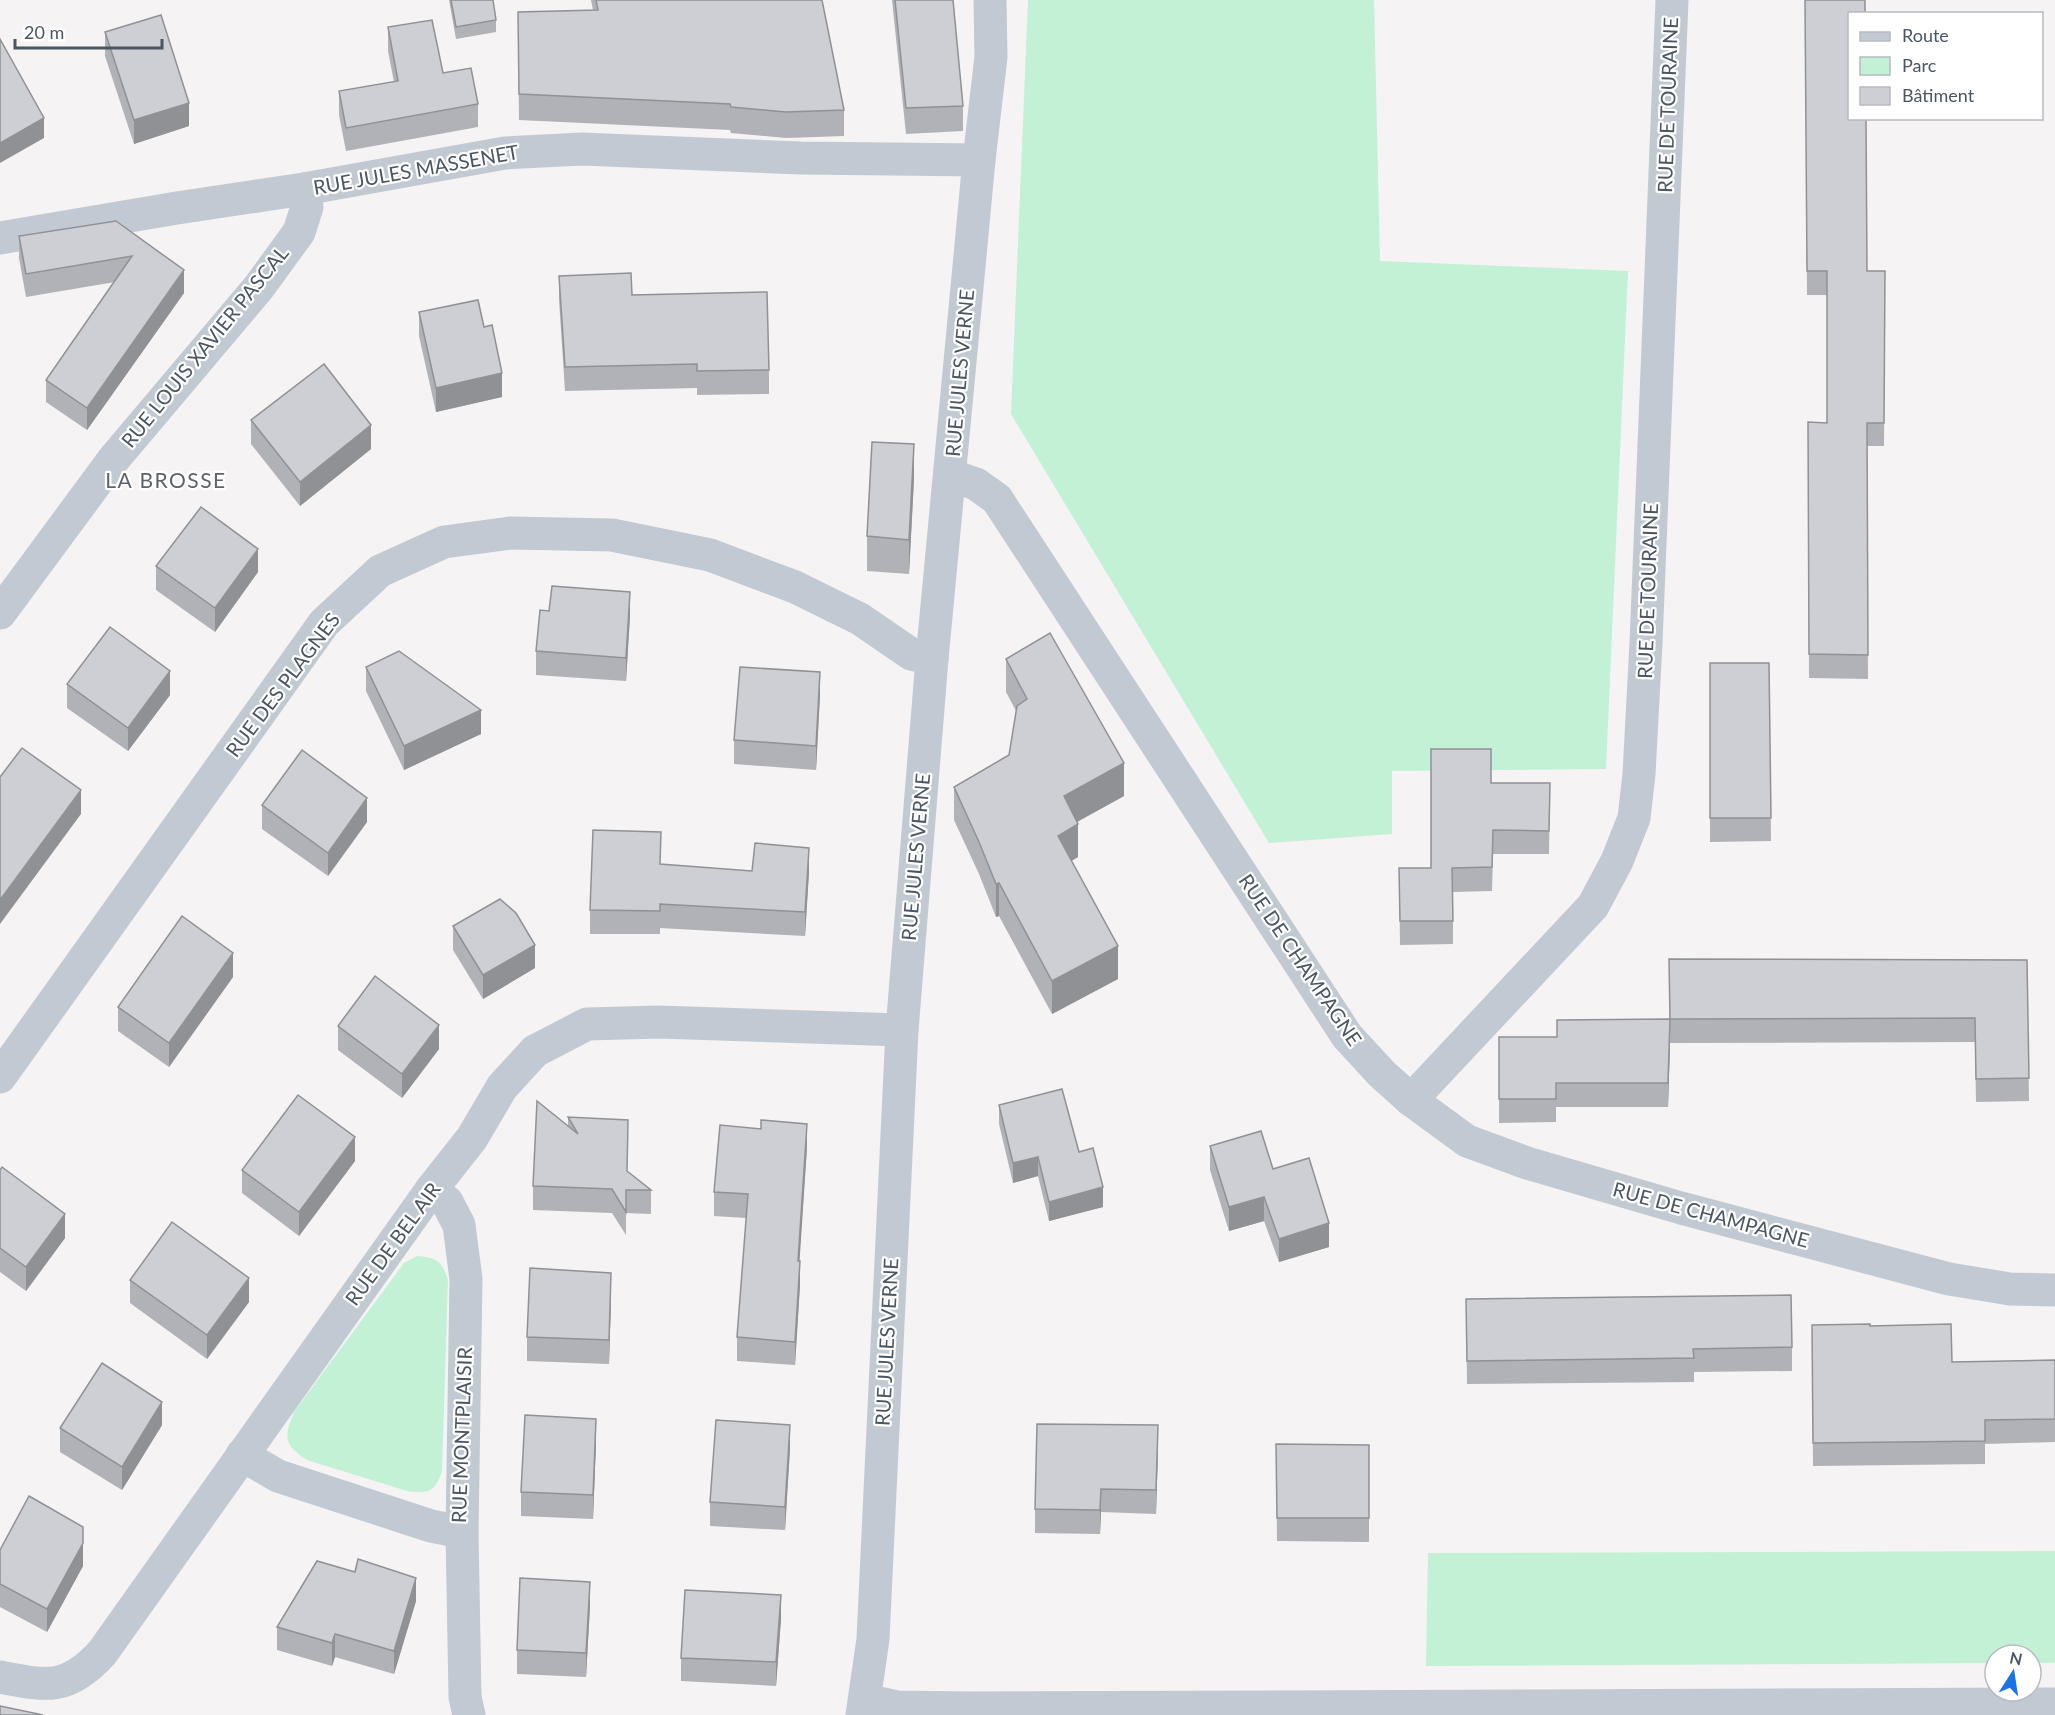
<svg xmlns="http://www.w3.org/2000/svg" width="2055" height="1715" viewBox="0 0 2055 1715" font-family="Lato,sans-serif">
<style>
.green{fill:#c3f1d5}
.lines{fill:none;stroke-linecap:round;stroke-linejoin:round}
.street{stroke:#c1cad2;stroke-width:33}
.wall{fill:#b0b2b7}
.shaded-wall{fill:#909195}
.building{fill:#cdcfd5;stroke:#909195;stroke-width:1.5}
.labels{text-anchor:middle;stroke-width:4.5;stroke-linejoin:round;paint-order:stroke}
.street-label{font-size:20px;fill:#4a5661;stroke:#fff}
.neighbourhood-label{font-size:21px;letter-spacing:1.5px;fill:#5f6368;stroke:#fff}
</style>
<rect width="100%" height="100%" fill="#f5f3f3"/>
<g class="green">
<polygon points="1028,0 1374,0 1380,261 1628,271 1606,769 1392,771 1392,834 1269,843 1011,414"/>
<path d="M 417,1256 C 436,1257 442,1261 448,1280 L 442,1471 C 435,1492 429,1494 407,1491 L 307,1460 C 283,1444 284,1437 294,1412 L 404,1263 Z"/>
<polygon points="2055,1551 2055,1663 2031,1663 2031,1655 1995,1655 1995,1663 1426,1666 1428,1553"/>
</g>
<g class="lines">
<g class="street">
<polyline points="0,238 177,208 304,189 505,153 582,149 801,158 979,160"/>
<polyline points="950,475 976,484 997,499 1347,1036 1382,1074 1411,1100 1467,1141 1527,1163 1681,1208 1949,1279 2010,1289 2055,1290"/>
<polyline points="0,613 113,460 259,287 299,232 307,207 304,189"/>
<polyline points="0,1077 324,623 380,571 444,542 510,533 612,535 710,555 795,587 860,619 911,654 932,659"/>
<polyline points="1411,1100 1593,906 1617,861 1634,818 1639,774 1646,643 1672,0"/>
<polyline points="242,1455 278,1476 431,1526 462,1532 466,1279 459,1225 447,1202 431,1190"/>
<polyline points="462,1532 465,1697 469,1715"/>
<path d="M 0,1677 C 47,1686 67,1691 102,1653 L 431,1190 L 472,1138 L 502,1087 L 535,1051 L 587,1024 L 659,1022 L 902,1030"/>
<polyline points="866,1700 898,1707 971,1708 2055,1704"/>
<polyline points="862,1715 873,1639 902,1030 932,659 979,160 991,57 990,0"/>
</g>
</g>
<g class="wall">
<polygon points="449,0 493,0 496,20 496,32 456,39"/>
<polygon points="591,0 822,0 844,110 844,136 786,138 731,133 730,130 519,120 518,38 593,10"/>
<polygon points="892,0 953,0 963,106 963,131 906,134"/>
<polygon points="1805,0 1867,271 1885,271 1884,446 1867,446 1868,679 1809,678 1808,422 1827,423 1827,295 1807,295"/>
<polygon points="388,27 478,104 478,127 346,151 339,115 339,91 394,82 388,51"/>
<polygon points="105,32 189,126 134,144 105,56"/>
<polygon points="116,221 184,293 87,430 46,402 46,380 115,282 26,297 19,258 19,236"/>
<polygon points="559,276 632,295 769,370 769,394 697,395 697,388 565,391 559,300"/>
<polygon points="419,312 484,327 502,397 436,412 419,336"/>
<polygon points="251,420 371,449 300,506 251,444"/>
<polygon points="914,479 909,574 867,571 867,536"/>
<polygon points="156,566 258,572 215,632 156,590"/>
<polygon points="549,611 630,616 626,681 536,675 536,651"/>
<polygon points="1006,659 1124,796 1077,822 1078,857 1071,861 1118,979 1052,1014 999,916 996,917 979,874 954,820 954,787 1009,755 1016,711 1006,692"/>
<polygon points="1710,663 1769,663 1771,841 1710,842"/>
<polygon points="366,667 481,734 404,770 366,691"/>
<polygon points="67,684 170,695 128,751 67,708"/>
<polygon points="820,695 816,770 734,764 734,740"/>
<polygon points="1491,783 1550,783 1549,854 1493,854 1492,891 1453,892 1453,944 1400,945 1399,868 1431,868"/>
<polygon points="262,805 367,822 328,876 262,829"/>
<polygon points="752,871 809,872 805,936 660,928 660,934 590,934 590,910"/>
<polygon points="453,926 535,968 483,999 453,950"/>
<polygon points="2027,960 2029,1101 1976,1102 1975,1042 1670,1043 1668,1107 1556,1107 1556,1122 1499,1123 1499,1037 1557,1037"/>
<polygon points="233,977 169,1067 118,1031 118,1007"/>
<polygon points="338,1026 439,1049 402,1098 338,1050"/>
<polygon points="999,1105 1079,1152 1103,1207 1049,1221 1038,1176 1013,1183 999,1124"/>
<polygon points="568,1117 628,1143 627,1172 651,1190 651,1214 626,1213 626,1235 612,1213 533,1210 533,1186 568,1126"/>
<polygon points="1210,1146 1273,1169 1329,1247 1279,1262 1264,1221 1229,1231 1210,1170"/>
<polygon points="807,1147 799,1261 800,1285 795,1365 737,1361 737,1337 746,1218 714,1216 714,1192"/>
<polygon points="355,1161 299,1236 242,1193 242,1170"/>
<polygon points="0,1170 65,1238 26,1291 0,1272"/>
<polygon points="130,1280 249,1302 207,1359 130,1303"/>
<polygon points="611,1297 609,1364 527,1361 527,1337"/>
<polygon points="1466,1299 1792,1347 1792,1371 1694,1372 1694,1382 1467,1384"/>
<polygon points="1812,1325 1870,1326 1952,1362 2055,1360 2055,1442 1985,1444 1985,1464 1813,1466"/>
<polygon points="162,1425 122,1490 60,1452 60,1428"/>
<polygon points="596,1443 593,1519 521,1516 521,1492"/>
<polygon points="1276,1444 1369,1445 1369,1542 1277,1541"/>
<polygon points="790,1449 785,1530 710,1526 710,1502"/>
<polygon points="1158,1449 1156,1514 1101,1512 1100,1534 1035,1533 1035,1509"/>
<polygon points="0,1550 83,1566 47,1632 0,1607"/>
<polygon points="416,1601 394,1674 335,1657 332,1666 277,1650 277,1627"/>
<polygon points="590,1606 586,1677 517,1674 517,1650"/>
<polygon points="781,1619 776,1686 681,1681 681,1658"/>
</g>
<g class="shaded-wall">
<polygon points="189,103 189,126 134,144 134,120"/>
<polygon points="44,118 44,138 0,163 0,143"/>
<polygon points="184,270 184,293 87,430 87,408"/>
<polygon points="502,373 502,397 436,412 436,388"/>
<polygon points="371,425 371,449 300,506 300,482"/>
<polygon points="914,444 914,479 909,574 909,540"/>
<polygon points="258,549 258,572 215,632 215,608"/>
<polygon points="630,592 630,616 626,681 626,658"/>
<polygon points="170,671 170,695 128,751 128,728"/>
<polygon points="820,672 820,695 816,770 816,746"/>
<polygon points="481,710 481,734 404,770 404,746"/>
<polygon points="1124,763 1124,796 1064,829 1064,796"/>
<polygon points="81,790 81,814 0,924 0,900"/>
<polygon points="367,798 367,822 328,876 328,853"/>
<polygon points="1078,824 1078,857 1058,869 1058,836"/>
<polygon points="809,848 809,872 805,936 805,912"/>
<polygon points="999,883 999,916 996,917 996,884"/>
<polygon points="535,945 535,968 483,999 483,975"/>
<polygon points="1118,946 1118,979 1052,1014 1052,981"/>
<polygon points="233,953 233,977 169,1067 169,1043"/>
<polygon points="1670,1019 1670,1043 1668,1107 1668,1083"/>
<polygon points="439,1025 439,1049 402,1098 402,1074"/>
<polygon points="807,1124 807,1147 798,1285 798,1261"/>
<polygon points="355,1137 355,1161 299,1236 299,1212"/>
<polygon points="1038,1157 1038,1176 1013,1183 1013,1163"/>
<polygon points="1103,1187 1103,1207 1049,1221 1049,1202"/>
<polygon points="1264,1197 1264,1221 1229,1231 1229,1207"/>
<polygon points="65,1214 65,1238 26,1291 26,1267"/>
<polygon points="1329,1223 1329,1247 1279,1262 1279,1239"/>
<polygon points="800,1261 800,1285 795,1365 795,1342"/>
<polygon points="611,1273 611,1297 609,1364 609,1340"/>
<polygon points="249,1278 249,1302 207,1359 207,1335"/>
<polygon points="162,1402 162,1425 122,1490 122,1467"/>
<polygon points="596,1419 596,1443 593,1519 593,1495"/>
<polygon points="790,1425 790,1449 785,1530 785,1507"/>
<polygon points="1158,1425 1158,1449 1156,1514 1156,1490"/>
<polygon points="1101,1489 1101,1512 1100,1534 1100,1510"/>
<polygon points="83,1543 83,1566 47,1632 47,1609"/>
<polygon points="416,1578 416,1601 394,1674 394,1651"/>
<polygon points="590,1582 590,1606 586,1677 586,1653"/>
<polygon points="781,1595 781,1619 776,1686 776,1662"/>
<polygon points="335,1634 335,1657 332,1666 332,1643"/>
</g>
<g class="building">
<polygon points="451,0 493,0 496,20 456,27"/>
<polygon points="596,0 822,0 844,110 786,112 731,107 730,104 519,94 518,12 598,10"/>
<polygon points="895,0 953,0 963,106 906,108"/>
<polygon points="1805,0 1865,0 1865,14 1850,14 1850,118 1866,118 1867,271 1885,271 1884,423 1867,423 1868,655 1809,654 1808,422 1827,423 1827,271 1807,271"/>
<polygon points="161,15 189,103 134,120 105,32"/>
<polygon points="432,20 443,73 471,68 478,104 346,128 339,91 398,81 388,27"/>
<polygon points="0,39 44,118 0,143"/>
<polygon points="116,221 184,270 87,408 46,380 132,256 26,274 19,236"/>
<polygon points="631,273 632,295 767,292 769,370 697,371 697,364 565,367 559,276"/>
<polygon points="478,300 484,327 492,325 502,373 436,388 419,312"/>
<polygon points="324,364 371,425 300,482 251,420"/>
<polygon points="872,442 914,444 909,540 867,536"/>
<polygon points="201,507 258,549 215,608 156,566"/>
<polygon points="552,586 630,592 626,658 536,651 540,610 549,611"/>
<polygon points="110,627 170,671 128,728 67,684"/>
<polygon points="1050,633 1124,763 1064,796 1078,824 1058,836 1118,946 1052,981 999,883 996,884 979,842 954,787 1009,755 1017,706 1027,699 1006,659"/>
<polygon points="399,651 481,710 404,746 366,667"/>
<polygon points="1710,663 1769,663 1771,818 1710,818"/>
<polygon points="740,667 820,672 816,746 734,740"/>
<polygon points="22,748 81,790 0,900 0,777"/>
<polygon points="1431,749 1491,749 1491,783 1550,783 1549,831 1493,830 1492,867 1452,868 1453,921 1400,921 1399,868 1431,868"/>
<polygon points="302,750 367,798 328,853 262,805"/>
<polygon points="593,830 661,832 660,864 752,871 755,843 809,848 805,912 660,904 660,911 590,910"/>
<polygon points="500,899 516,913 535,945 483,975 453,926"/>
<polygon points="182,916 233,953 169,1043 118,1007"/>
<polygon points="1669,959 2027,960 2029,1078 1976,1079 1975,1018 1670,1019"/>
<polygon points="375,976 439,1025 402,1074 338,1026"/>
<polygon points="1670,1019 1668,1083 1556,1083 1556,1099 1499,1099 1499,1037 1557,1037 1557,1020"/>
<polygon points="1062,1089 1079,1152 1093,1148 1103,1187 1049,1202 1038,1157 1013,1163 999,1105"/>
<polygon points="298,1095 355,1137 299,1212 242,1170"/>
<polygon points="537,1101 578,1134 568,1117 628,1120 627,1171 651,1190 626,1190 626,1212 612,1189 533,1186"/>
<polygon points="761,1120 807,1124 798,1261 800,1261 795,1342 737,1337 748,1194 714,1192 720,1125 761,1129"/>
<polygon points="1261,1131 1273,1169 1309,1158 1329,1223 1279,1239 1264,1197 1229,1207 1210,1146"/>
<polygon points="2,1167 65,1214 26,1267 0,1248 0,1170"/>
<polygon points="172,1222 249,1278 207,1335 130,1280"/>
<polygon points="530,1268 611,1273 609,1340 527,1337"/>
<polygon points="1791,1295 1792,1347 1693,1349 1694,1358 1467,1361 1466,1299"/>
<polygon points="1870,1324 1870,1326 1951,1324 1952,1362 2055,1360 2055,1419 1985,1420 1985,1441 1813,1443 1812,1325"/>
<polygon points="102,1363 162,1402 122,1467 60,1428"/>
<polygon points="525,1415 596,1419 593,1495 521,1492"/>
<polygon points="716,1420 790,1425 785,1507 710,1502"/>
<polygon points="1037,1424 1158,1425 1156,1490 1101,1489 1100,1510 1035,1509"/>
<polygon points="1276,1444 1369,1445 1369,1518 1277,1518"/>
<polygon points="29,1496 83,1527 83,1543 47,1609 0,1584 0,1550"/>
<polygon points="358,1559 416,1578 394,1651 335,1634 332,1643 277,1627 317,1561 355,1572"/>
<polygon points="520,1578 590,1582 586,1653 517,1650"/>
<polygon points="685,1590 781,1595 776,1662 681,1658"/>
<polygon points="0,1706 43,1715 0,1715"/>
</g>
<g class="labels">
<g class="street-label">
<text transform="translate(1668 105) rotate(-88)" y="7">RUE DE TOURAINE</text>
<text transform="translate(416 170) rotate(-10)" y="7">RUE JULES MASSENET</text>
<text transform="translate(205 347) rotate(-51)" y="7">RUE LOUIS XAVIER PASCAL</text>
<text transform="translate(960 373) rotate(-85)" y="7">RUE JULES VERNE</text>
<text transform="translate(1648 591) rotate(-88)" y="7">RUE DE TOURAINE</text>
<text transform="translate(283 685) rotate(-53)" y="7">RUE DES PLAGNES</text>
<text transform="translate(916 857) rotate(-85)" y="7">RUE JULES VERNE</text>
<text transform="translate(1300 960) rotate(56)" y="7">RUE DE CHAMPAGNE</text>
<text transform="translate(1711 1215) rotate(15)" y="7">RUE DE CHAMPAGNE</text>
<text transform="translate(393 1244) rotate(-54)" y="7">RUE DE BEL AIR</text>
<text transform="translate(887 1342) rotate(-87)" y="7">RUE JULES VERNE</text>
<text transform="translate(462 1435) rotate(-88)" y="7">RUE MONTPLAISIR</text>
</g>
<g class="neighbourhood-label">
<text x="166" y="488">LA BROSSE</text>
</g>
</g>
<rect x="1848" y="12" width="195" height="108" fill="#ffffff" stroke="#b7bbc0" stroke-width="1.5"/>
<rect x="1860" y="32" width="30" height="9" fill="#c1cad2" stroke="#b7bbc0" stroke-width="1.5"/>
<text x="1902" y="42" font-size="18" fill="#4a5661">Route</text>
<rect x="1860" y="57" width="30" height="18" fill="#c3f1d5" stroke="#b7bbc0" stroke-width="1.5"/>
<text x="1902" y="72" font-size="18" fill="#4a5661">Parc</text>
<rect x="1860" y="87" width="30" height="18" fill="#cdcfd5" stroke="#b7bbc0" stroke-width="1.5"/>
<text x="1902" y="102" font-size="18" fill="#4a5661">Bâtiment</text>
<g transform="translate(2013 1673) rotate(12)"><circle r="28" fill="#ffffff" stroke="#b7bbc0" stroke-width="1.5"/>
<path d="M0-4.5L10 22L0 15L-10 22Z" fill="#1a73e8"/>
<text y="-9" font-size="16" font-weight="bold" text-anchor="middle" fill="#4a5661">N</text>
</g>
<path d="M15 39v9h147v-9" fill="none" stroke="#4a5661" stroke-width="3"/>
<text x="24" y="39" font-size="18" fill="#4a5661" stroke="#ffffff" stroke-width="4.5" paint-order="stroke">20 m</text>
</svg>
